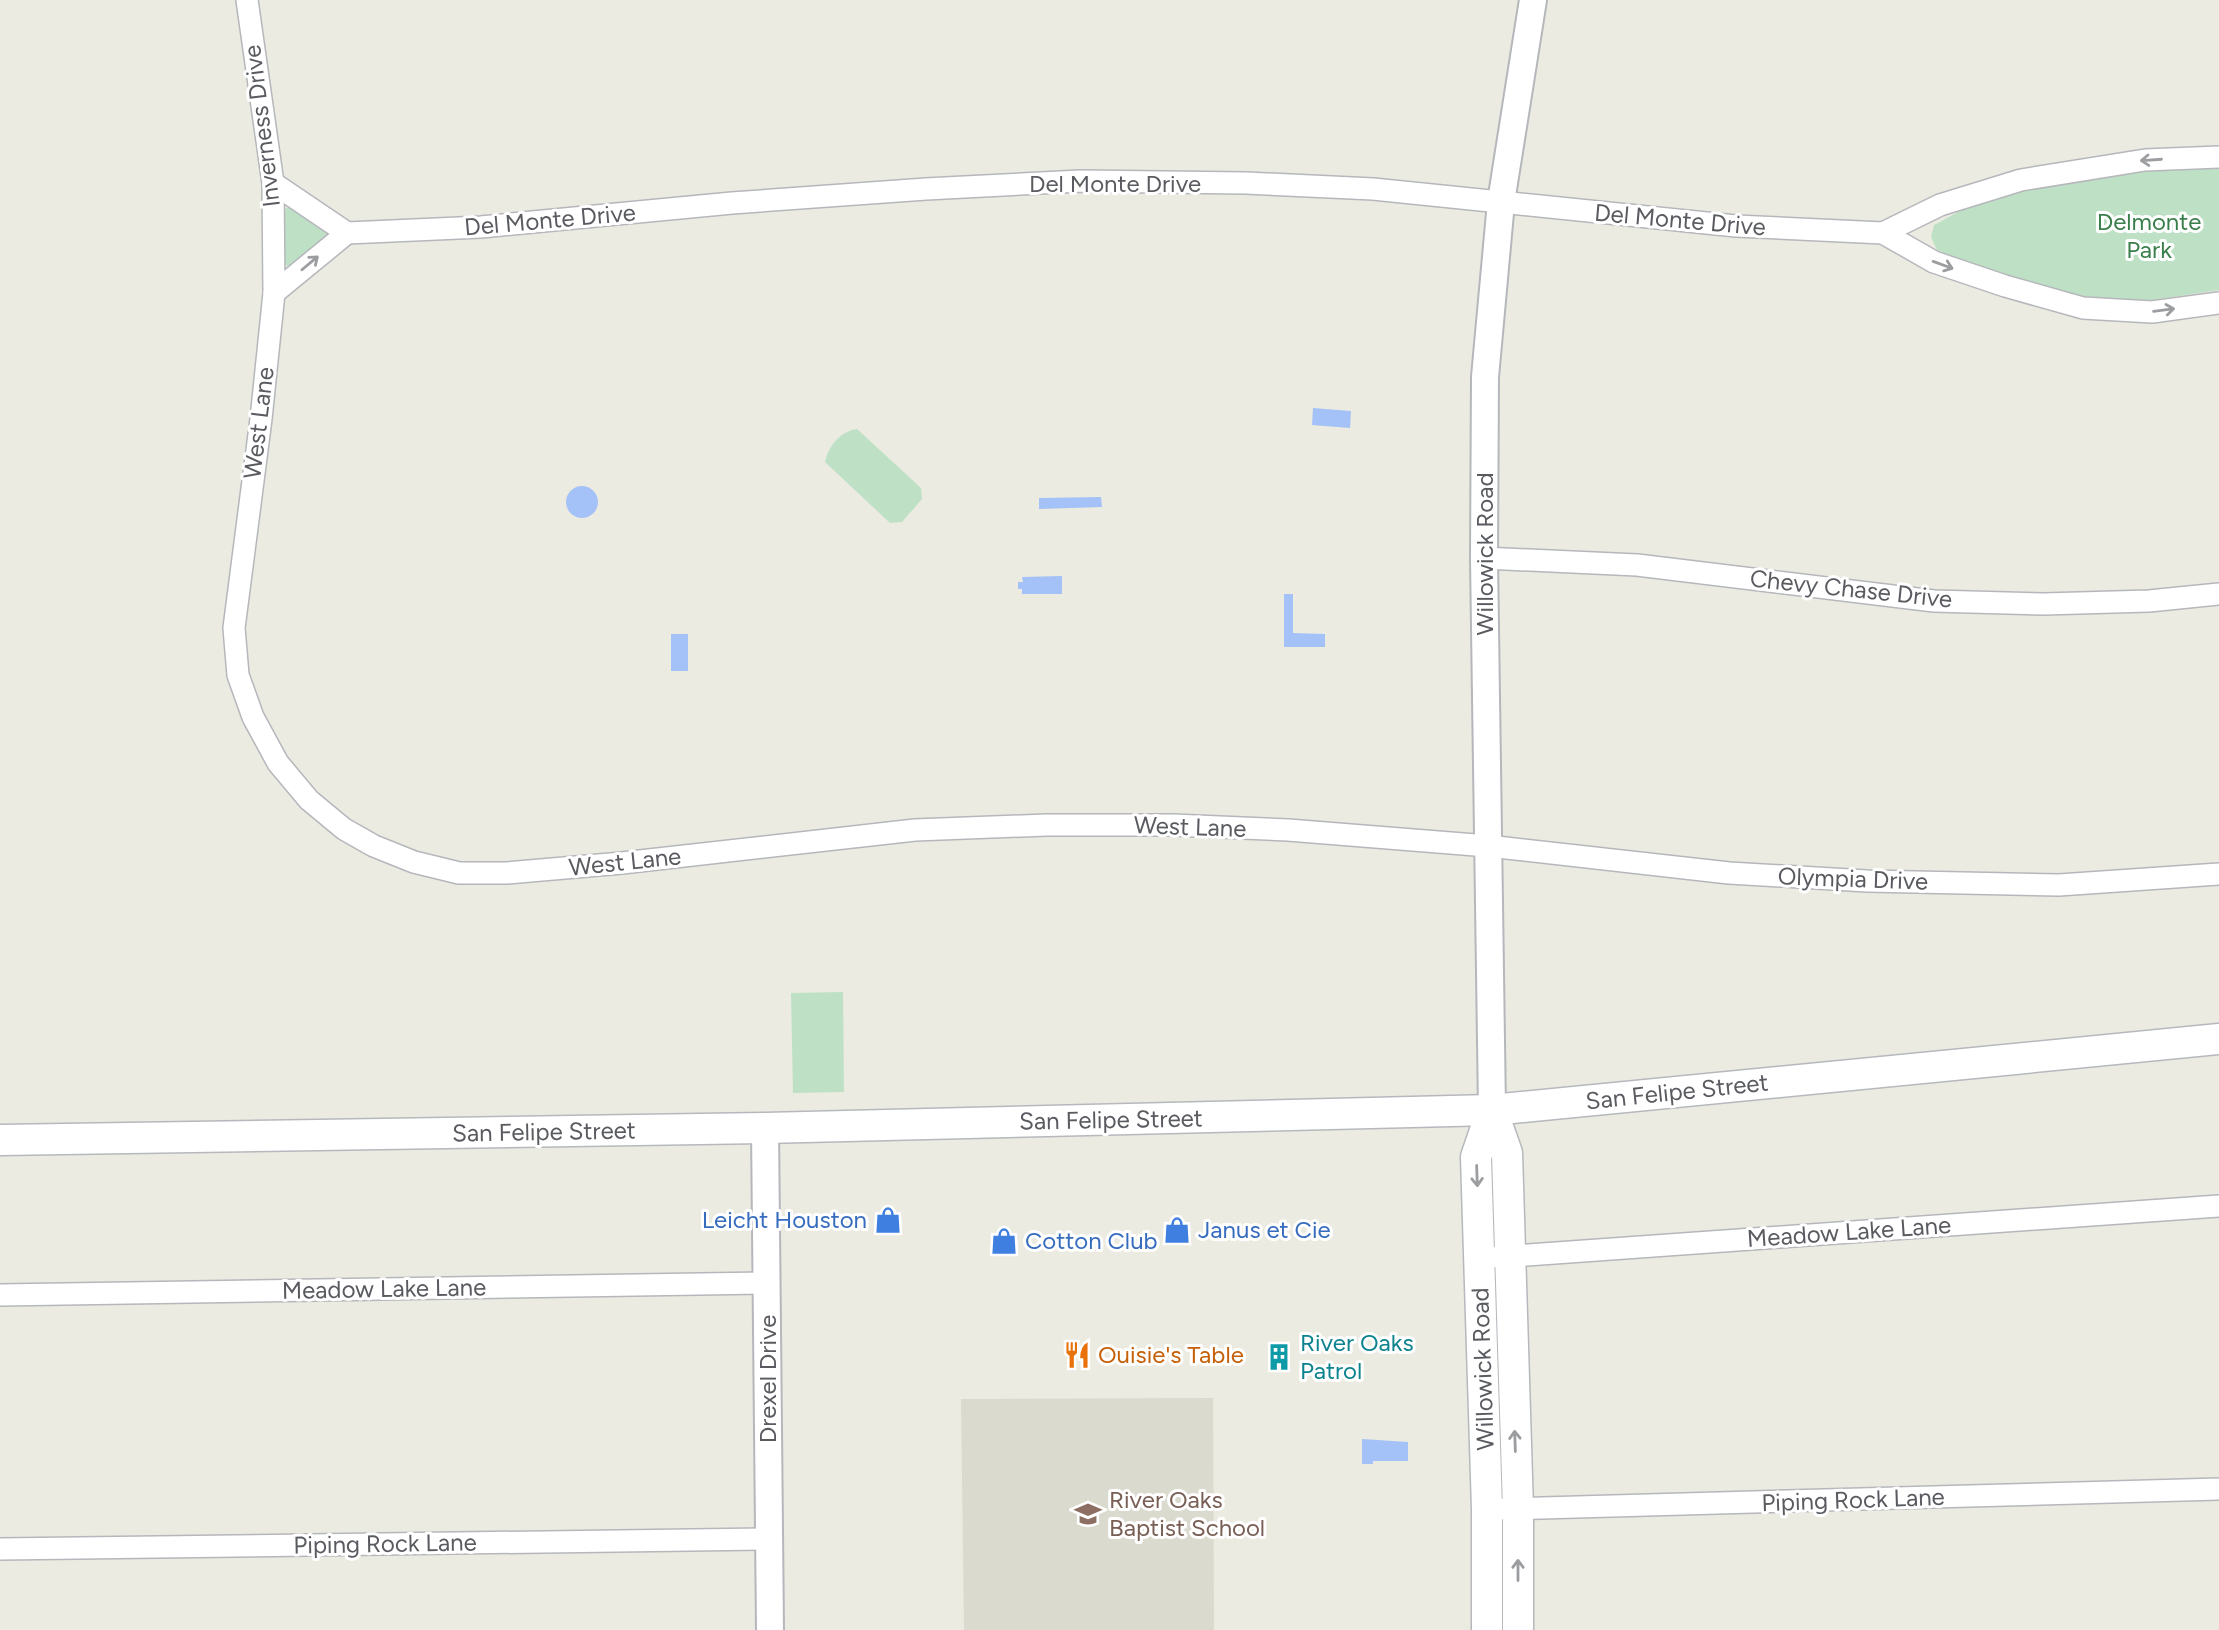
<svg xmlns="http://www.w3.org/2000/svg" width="2219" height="1630" viewBox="0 0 2219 1630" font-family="Figtree,sans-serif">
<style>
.education{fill:#dbdacf}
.green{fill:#bee1c6}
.water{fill:#a4c2f8}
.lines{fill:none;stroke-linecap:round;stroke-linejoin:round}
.minor-casing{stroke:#b6b7bc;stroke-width:24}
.tertiary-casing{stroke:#b6b7bc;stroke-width:30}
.secondary-casing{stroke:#b6b8be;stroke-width:33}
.minor{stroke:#fff;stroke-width:21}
.tertiary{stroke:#fff;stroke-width:26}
.secondary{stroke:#fff;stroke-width:30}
.oneway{stroke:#9b9da0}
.labels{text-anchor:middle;stroke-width:6;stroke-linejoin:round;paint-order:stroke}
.street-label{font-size:24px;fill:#595b60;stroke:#fff}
.park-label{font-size:24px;fill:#3a7f4b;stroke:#fff}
.shop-label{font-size:24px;fill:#366cbe;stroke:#fff;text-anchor:start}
.culture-label{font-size:24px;fill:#0d838f;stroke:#fff;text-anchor:start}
.food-label{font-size:24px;fill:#c56008;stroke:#fff;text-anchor:start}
.education-label{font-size:24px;fill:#785e54;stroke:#fff;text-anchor:start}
</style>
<rect width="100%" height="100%" fill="#ebebe1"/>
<polygon class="education" points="1213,1398 1214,1630 964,1630 961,1399"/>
<g class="green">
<path d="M 2193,167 L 2219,168 L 2219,290 L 2153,300 L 2087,300 L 2028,285 L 1967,263 L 1937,250 L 1931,237 L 1934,225 C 1950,217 1966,206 1983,201 C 2051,180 2123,174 2193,167 Z"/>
<polygon points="295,206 328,234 327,240 296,265 287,266 283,261 283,215 286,208"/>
<path d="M 857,429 L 921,488 L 922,499 L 902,522 L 890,523 L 825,462 C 828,446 841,431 857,429 Z"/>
<polygon points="843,992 844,1092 793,1093 791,993"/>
</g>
<g class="water">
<polygon points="1313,408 1351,411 1350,428 1312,425"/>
<circle cx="582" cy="502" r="16"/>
<polygon points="1101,497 1102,507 1039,509 1039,498"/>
<polygon points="1062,576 1062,594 1022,594 1022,589 1018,589 1018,582 1023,582 1022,577"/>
<polygon points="1284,594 1293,594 1293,633 1325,634 1325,647 1284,647"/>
<rect x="671" y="634" width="17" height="37"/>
<polygon points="1362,1439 1408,1442 1408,1461 1373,1461 1373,1464 1362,1464"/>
</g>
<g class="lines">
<defs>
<g id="minor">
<polyline points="247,0 273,183 274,293 261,419 234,628 238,675 253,717 278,763 309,800 344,829 374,846 414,862 459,873 507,873 622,863 915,830 1046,825 1173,825 1288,830 1488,846 1729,873 1867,881 2059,885 2219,874"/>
<polyline points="273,183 347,233 481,227 732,203 926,189 1080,181 1246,183 1373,189 1736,226 1883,233 1934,262 2005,286 2083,308 2152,312 2219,303"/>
<polyline points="1883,233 1940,205 2021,180 2145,160 2219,157"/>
<polyline points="274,293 347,233"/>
<polyline points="1484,558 1637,565 1934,601 2044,604 2149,601 2219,594"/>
<polyline points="1498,1257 2219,1206"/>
<polyline points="0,1295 768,1283"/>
<polyline points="1504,1509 2219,1489"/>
<polyline points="0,1549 769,1539"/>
</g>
<g id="tertiary">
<polyline points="1492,1110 1484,558 1485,377 1501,202 1533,0"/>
<polyline points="765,1128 770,1630"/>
</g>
<g id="secondary">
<polyline points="1492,1110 1507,1153 1518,1509 1518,1630"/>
<polyline points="0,1140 765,1128 1492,1110 2219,1039"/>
<polyline points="1487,1630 1487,1509 1476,1157 1492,1110"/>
</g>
</defs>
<use href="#minor" class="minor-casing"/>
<use href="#tertiary" class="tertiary-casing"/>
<use href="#secondary" class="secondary-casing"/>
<use href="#minor" class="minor"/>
<use href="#tertiary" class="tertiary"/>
<use href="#secondary" class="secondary"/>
</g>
<defs><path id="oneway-shaft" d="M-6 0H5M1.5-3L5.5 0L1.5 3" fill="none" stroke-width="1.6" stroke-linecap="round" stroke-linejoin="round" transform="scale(1.75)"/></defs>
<g class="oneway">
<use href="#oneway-shaft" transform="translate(2151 160) rotate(176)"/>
<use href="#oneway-shaft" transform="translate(310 263) rotate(-40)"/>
<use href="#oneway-shaft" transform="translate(1943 265) rotate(20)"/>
<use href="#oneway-shaft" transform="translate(2164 310) rotate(-7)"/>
<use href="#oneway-shaft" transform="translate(1477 1176) rotate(88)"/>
<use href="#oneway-shaft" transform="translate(1515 1441) rotate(-92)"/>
<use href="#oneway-shaft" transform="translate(1518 1570) rotate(-90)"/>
</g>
<defs>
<symbol id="shop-bare" viewBox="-9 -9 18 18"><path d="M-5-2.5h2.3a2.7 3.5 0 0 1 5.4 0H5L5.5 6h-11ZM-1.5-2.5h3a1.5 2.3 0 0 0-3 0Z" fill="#3f7fe0" stroke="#fff" stroke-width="2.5" paint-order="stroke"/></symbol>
<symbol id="restaurant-bare" viewBox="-9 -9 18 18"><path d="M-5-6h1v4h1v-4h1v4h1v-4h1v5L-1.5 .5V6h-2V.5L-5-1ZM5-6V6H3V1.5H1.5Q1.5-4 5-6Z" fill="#e8710a" stroke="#fff" stroke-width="2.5" paint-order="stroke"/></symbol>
<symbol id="building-bare" viewBox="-9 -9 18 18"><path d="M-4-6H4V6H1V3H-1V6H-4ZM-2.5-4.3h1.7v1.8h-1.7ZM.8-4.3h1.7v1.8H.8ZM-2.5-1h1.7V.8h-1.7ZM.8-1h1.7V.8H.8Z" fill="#0f9aa8" stroke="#fff" stroke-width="2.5" paint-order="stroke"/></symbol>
<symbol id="school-bare" viewBox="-9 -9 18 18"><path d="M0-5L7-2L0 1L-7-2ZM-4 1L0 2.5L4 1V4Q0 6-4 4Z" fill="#8d6e63" stroke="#fff" stroke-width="2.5" paint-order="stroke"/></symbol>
</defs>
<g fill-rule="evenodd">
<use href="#shop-bare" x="869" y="1201" width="38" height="38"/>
<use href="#shop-bare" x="1158" y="1211" width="38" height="38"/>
<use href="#shop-bare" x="985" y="1222" width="38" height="38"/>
<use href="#restaurant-bare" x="1058" y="1336" width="38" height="38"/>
<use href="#building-bare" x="1260" y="1338" width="38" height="38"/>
<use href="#school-bare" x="1069" y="1495" width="38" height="38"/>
</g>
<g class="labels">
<g class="street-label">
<text transform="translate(262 126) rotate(-97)" y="8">Inverness Drive</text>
<text x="1115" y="192">Del Monte Drive</text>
<text transform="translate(550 220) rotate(-5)" y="8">Del Monte Drive</text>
<text transform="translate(1680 220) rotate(5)" y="8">Del Monte Drive</text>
<text transform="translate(259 423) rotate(-83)" y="8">West Lane</text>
<text transform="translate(1485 554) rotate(-90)" y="8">Willowick Road</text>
<text transform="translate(1851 589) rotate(6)" y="8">Chevy Chase Drive</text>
<text transform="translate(1190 827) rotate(2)" y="8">West Lane</text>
<text transform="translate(625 862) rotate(-6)" y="8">West Lane</text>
<text transform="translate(1853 879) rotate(2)" y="8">Olympia Drive</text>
<text transform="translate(1677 1092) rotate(-6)" y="8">San Felipe Street</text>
<text transform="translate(1111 1120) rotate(-1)" y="8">San Felipe Street</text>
<text transform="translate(544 1132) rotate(-1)" y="8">San Felipe Street</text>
<text transform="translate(1849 1232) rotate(-4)" y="8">Meadow Lake Lane</text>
<text transform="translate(384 1289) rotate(-1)" y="8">Meadow Lake Lane</text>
<text transform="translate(1483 1369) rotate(-92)" y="8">Willowick Road</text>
<text transform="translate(768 1379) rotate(-90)" y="8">Drexel Drive</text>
<text transform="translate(1853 1500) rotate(-2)" y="8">Piping Rock Lane</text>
<text transform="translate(385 1544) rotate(-1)" y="8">Piping Rock Lane</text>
</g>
<g class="park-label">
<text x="2149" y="230">Delmonte<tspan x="2149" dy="28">Park</tspan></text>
</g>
<g class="shop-label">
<text x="867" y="1228" text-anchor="end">Leicht Houston</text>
<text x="1198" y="1238">Janus et Cie</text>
<text x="1025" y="1249">Cotton Club</text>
</g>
<g class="culture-label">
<text x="1300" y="1351">River Oaks<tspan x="1300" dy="28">Patrol</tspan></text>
</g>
<g class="food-label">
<text x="1098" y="1363">Ouisie's Table</text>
</g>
<g class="education-label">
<text x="1109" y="1508">River Oaks<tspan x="1109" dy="28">Baptist School</tspan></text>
</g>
</g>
</svg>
